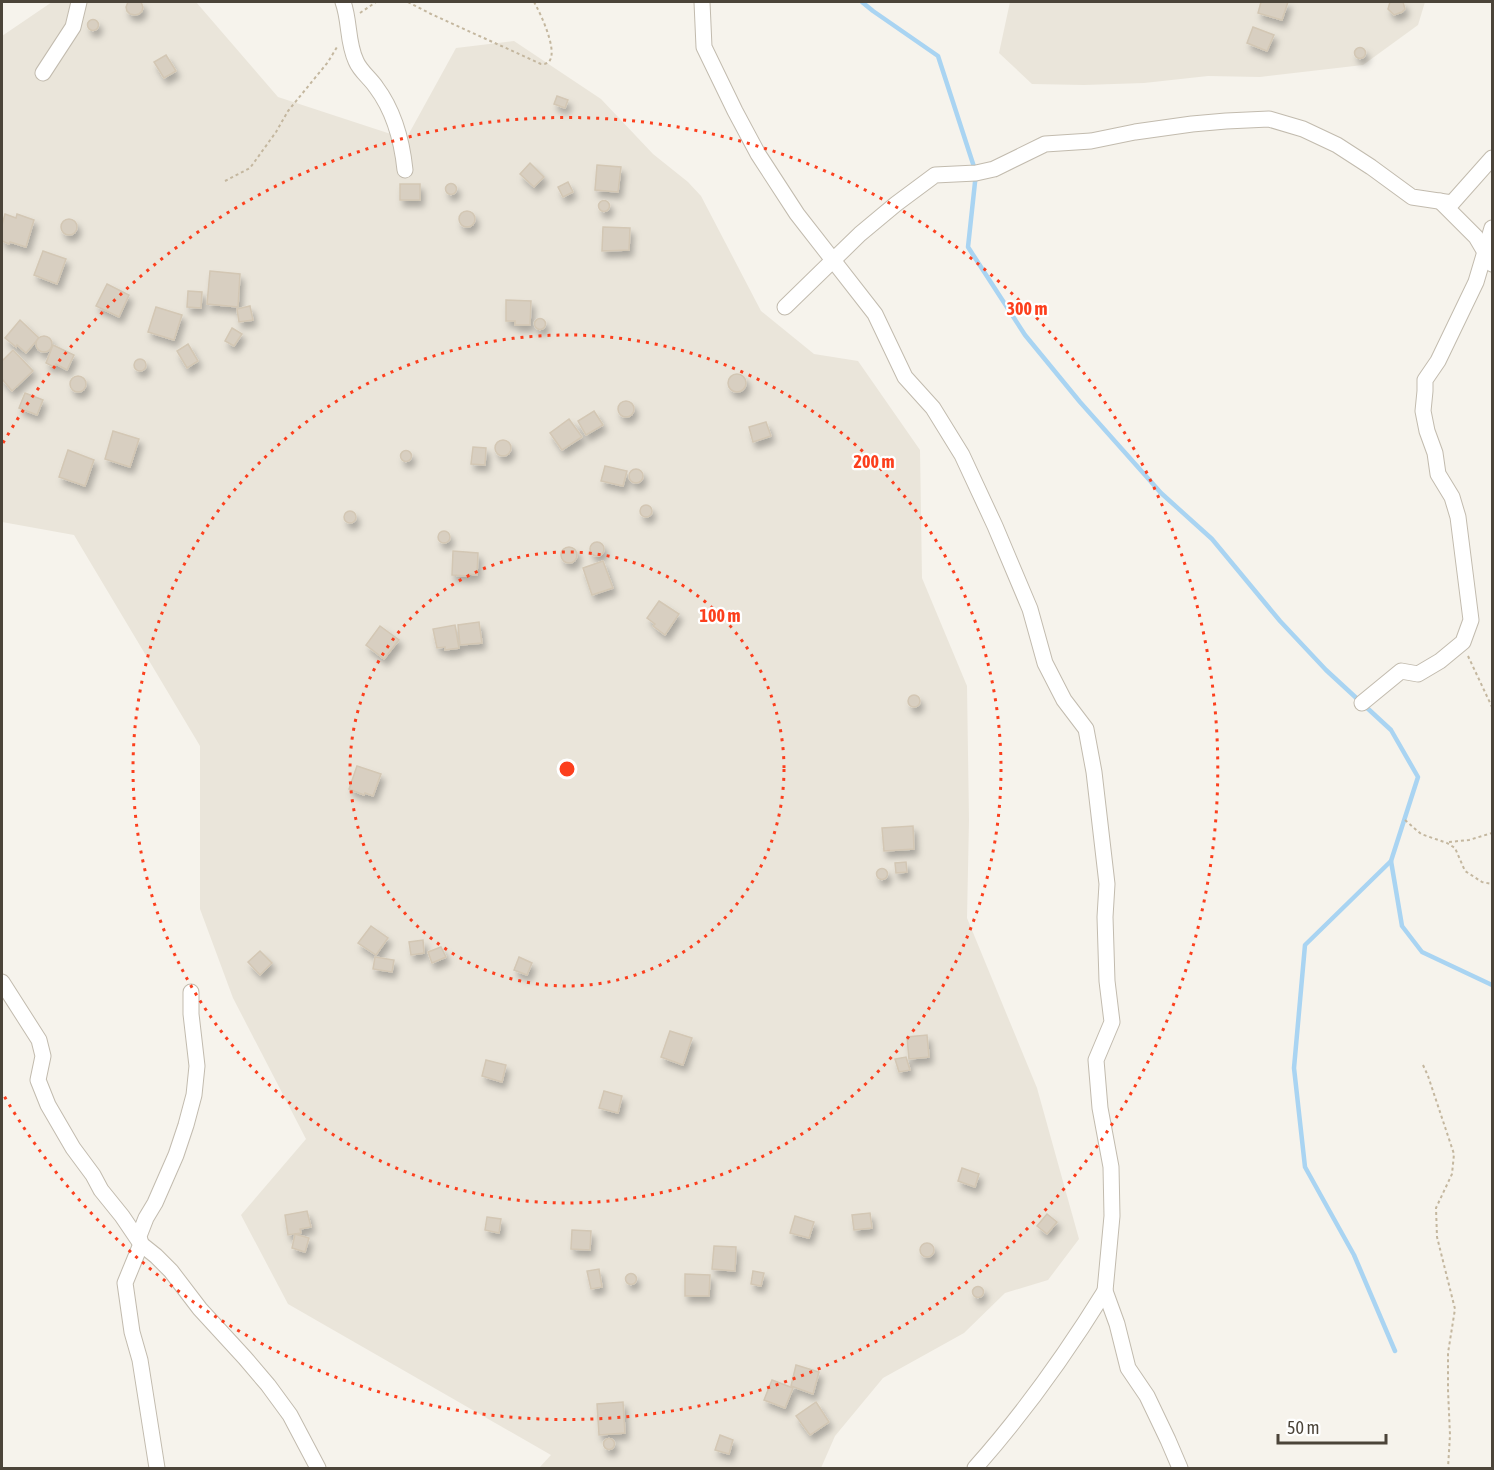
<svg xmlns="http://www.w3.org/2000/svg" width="1494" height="1470" viewBox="0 0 1494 1470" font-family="'Asap Condensed',sans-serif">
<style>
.residential{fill:#eae5da}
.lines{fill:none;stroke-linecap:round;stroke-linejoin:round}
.stream{stroke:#a9d4f2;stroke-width:4.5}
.building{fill:#d8cfc1;stroke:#d3c7b4;stroke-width:1.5;filter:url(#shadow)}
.minor-casing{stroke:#c2bbae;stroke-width:17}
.path{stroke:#c4b79f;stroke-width:2;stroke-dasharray:3 3;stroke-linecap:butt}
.minor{stroke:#fff;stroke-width:15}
.ring{fill:none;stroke:#fc3f1d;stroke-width:3;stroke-dasharray:3 6}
.centre{fill:#fc3f1d;stroke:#fff;stroke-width:3}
.ring-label{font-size:18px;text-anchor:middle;font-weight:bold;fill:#fc3f1d;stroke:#fff;stroke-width:4.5;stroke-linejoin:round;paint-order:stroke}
</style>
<defs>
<filter id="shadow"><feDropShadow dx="3.5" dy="6" stdDeviation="3" flood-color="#0004"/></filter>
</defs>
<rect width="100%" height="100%" fill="#f6f3ec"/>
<g class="residential">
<polygon points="52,2 196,2 278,97 406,139 456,48 514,41 601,99 653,154 688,182 701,196 761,311 814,354 858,361 920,450 922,578 967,686 969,820 967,918 1037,1088 1079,1239 1048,1280 1005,1293 964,1333 883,1378 835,1436 821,1468 539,1468 551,1455 288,1304 241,1215 306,1139 233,998 200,909 200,746 74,535 2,522 2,36"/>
<polygon points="1010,2 1425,2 1418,25 1363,65 1260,77 1208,76 1144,83 1084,85 1032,84 999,53"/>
</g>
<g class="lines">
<g class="stream">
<polyline points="862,2 873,11 938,56 976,173 968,247 1025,335 1080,402 1161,493 1212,539 1280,621 1326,670 1391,730 1418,777 1391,861 1305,945 1294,1068 1305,1167 1354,1255 1395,1351"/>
<polyline points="1391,861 1402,926 1422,952 1492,985"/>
</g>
</g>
<g class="building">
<polygon points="128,2 141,2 143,7 142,11 139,14 135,15 130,14 127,11 126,7"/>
<polygon points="1261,2 1288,2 1282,20 1258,13"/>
<polygon points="1390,2 1403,2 1405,9 1402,12 1394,15 1388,9"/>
<circle cx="93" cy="25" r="5.5"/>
<polygon points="1253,27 1274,35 1267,51 1247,43"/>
<circle cx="1360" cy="53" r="5.5"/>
<polygon points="166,55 176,71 164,78 154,62"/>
<polygon points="557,96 568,100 565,108 554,104"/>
<polygon points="530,163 544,177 534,187 520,174"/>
<polygon points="597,165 621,167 618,192 595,190"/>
<polygon points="568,182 573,192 563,197 558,187"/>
<circle cx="451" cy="189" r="5.5"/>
<rect x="400" y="184" width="20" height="16"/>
<circle cx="604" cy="206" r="5.5"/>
<circle cx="467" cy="219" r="8"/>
<polygon points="5,214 16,218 17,214 34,220 26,247 10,242 9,244 2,241 2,225"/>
<circle cx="69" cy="227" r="8"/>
<polygon points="603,227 630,228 629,250 602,251"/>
<polygon points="43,251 66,259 57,284 34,275"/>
<polygon points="210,271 240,274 238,307 207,304"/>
<polygon points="107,284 129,295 119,317 96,306"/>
<polygon points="188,291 202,292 201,308 187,307"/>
<polygon points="506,300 531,301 530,325 515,325 515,321 506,321"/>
<polygon points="250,306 253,320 239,322 237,309"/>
<polygon points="156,307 182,315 174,340 148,332"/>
<circle cx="540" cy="324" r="5.5"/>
<polygon points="20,320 39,338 26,353 17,345 16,347 5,338"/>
<polygon points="232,328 242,334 234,346 225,341"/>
<circle cx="44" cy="344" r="8"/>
<polygon points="188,344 198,361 187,368 177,351"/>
<polygon points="53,345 74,355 67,370 56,364 54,367 46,363"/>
<polygon points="13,350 33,371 12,391 2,379 2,361"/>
<circle cx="140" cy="365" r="6"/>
<circle cx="737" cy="383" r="9"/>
<circle cx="78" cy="384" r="8"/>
<polygon points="25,393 43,400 37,415 19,408"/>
<circle cx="626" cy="409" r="8"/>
<polygon points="594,411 603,425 586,435 578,421"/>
<polygon points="569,419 582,437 562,450 550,433"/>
<polygon points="766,422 771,436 753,442 749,427"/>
<polygon points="113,431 139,439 130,467 105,459"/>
<circle cx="503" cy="448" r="8"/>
<polygon points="473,447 486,448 485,465 471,464"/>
<polygon points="68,450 94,460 85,486 59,477"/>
<circle cx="406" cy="456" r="5.5"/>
<polygon points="605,466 627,471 623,486 601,481"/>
<circle cx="636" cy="476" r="7"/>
<circle cx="646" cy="511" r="6"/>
<circle cx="350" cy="517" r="6"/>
<circle cx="444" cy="537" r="6"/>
<circle cx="597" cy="549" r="7"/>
<circle cx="569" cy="555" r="8"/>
<polygon points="453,551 478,553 477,575 469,574 469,576 452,575"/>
<polygon points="603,561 613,588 592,595 583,568"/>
<polygon points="659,601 679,614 665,635 653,626 655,624 647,618"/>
<polygon points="479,622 482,643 460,645 458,625"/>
<polygon points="455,625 459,648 445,650 445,647 437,648 433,629"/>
<polygon points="380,626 399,640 384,659 366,645"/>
<circle cx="914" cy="701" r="6"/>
<polygon points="357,766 381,774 373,796 365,793 364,795 349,789"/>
<polygon points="913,826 914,849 884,851 882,828"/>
<polygon points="906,862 907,872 896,873 895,863"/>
<circle cx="882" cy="874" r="5.5"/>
<polygon points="371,926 388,938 376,955 358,943"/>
<polygon points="423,940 424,953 411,955 409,942"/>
<polygon points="441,947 446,957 432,963 428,952"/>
<polygon points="260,951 272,963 260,975 248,962"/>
<polygon points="375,957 394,960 392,972 373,969"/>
<polygon points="519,957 532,963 527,975 514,970"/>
<polygon points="670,1031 692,1038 683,1065 661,1057"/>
<polygon points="927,1035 929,1057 909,1059 907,1037"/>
<polygon points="906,1057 910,1070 899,1072 895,1059"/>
<polygon points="486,1060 506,1065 502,1082 482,1076"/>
<polygon points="604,1091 622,1096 618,1113 599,1108"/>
<polygon points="962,1168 979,1174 975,1187 958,1181"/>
<polygon points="307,1211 311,1227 300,1229 301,1233 288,1235 285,1215"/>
<polygon points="870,1213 872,1228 854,1230 852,1215"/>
<polygon points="1047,1214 1057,1222 1047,1234 1037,1226"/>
<polygon points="795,1216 814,1222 809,1238 790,1233"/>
<polygon points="487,1217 501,1219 499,1233 485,1230"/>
<polygon points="572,1230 591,1231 590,1250 571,1249"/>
<polygon points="295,1234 309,1238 305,1252 292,1248"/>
<circle cx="927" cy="1250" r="7"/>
<polygon points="714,1246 736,1247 735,1271 712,1269"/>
<polygon points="599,1269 602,1287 591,1289 587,1271"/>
<polygon points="753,1271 764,1273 761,1286 751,1284"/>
<circle cx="631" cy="1279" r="5.5"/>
<polygon points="685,1274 710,1275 709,1296 685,1296"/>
<circle cx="978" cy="1292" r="5.5"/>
<polygon points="796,1365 819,1372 813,1394 791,1386"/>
<polygon points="772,1380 793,1388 785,1408 764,1400"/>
<polygon points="623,1402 625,1433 599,1435 597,1404"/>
<polygon points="816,1402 829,1422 810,1435 796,1416"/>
<polygon points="720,1435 733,1440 729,1454 715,1450"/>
<circle cx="609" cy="1444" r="5.5"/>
</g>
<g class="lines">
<defs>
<g id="minor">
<path d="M 343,2 C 350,21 347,42 356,61 C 360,71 370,78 376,87 C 394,111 402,141 405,170"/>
<polyline points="702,2 704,47 735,111 758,154 797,214 875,314 905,377 933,408 962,455 995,526 1030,609 1045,663 1064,700 1086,729 1094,772 1107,884 1105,917 1107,981 1112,1022 1096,1060 1100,1108 1111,1167 1112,1216 1105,1291 1117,1324 1128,1368 1147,1396 1168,1440 1180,1468"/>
<polyline points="43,73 73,27 79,2"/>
<polyline points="1440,201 1476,237 1492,264"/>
<polyline points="785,307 860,234 896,204 935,175 976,173 994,169 1045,144 1091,141 1135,132 1192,124 1226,121 1269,119 1303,129 1337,145 1371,167 1412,197 1452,203 1492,158"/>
<polyline points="1362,703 1401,671 1418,674 1440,661 1463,642 1471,620 1458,517 1452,497 1438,474 1435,453 1427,431 1423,411 1425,391 1425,380 1438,361 1476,282 1492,228"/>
<polyline points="2,982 39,1040 43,1056 38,1080 48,1105 73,1148 93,1175 101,1190 122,1216 141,1244 156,1256 171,1271 200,1309 245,1358 268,1385 290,1415 318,1468"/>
<polyline points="157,1468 140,1360 132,1332 125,1283 141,1244 139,1236 146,1218 155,1203 176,1155 186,1125 194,1095 197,1066 191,1014 191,992"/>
<path d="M 975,1468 C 1023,1414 1066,1354 1105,1291"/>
</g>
</defs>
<use href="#minor" class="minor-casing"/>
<g class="path">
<path d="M 408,2 L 431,14 L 541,64 C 566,66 540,12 534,2"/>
<polyline points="360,13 376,2"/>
<polyline points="225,181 250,168 276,132 288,111 328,62 337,47"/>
<polyline points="1468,656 1492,707"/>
<polyline points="1405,820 1421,834 1447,843 1455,848 1465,871 1482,882 1492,884"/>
<polyline points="1449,842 1469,840 1492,833"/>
<polyline points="1423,1065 1428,1076 1454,1154 1452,1174 1436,1208 1437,1237 1455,1309 1448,1353 1448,1390 1450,1435 1448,1468"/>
</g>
<use href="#minor" class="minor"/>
</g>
<g class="ring">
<circle cx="567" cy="769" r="217"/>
<circle cx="567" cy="769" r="434"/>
<path d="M3 443A651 651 0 1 1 3 1094"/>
</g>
<circle cx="567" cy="769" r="9" class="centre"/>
<g class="ring-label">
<text x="1027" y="315">300 m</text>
<text x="874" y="468">200 m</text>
<text x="720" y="622">100 m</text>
</g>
<rect width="1494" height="1470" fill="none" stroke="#4b4439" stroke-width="6"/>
<path d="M1278 1434v9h108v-9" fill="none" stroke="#4b4439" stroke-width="3"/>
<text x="1287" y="1434" font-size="18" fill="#4b4439" stroke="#ffffff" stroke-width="4.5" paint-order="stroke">50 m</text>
</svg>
